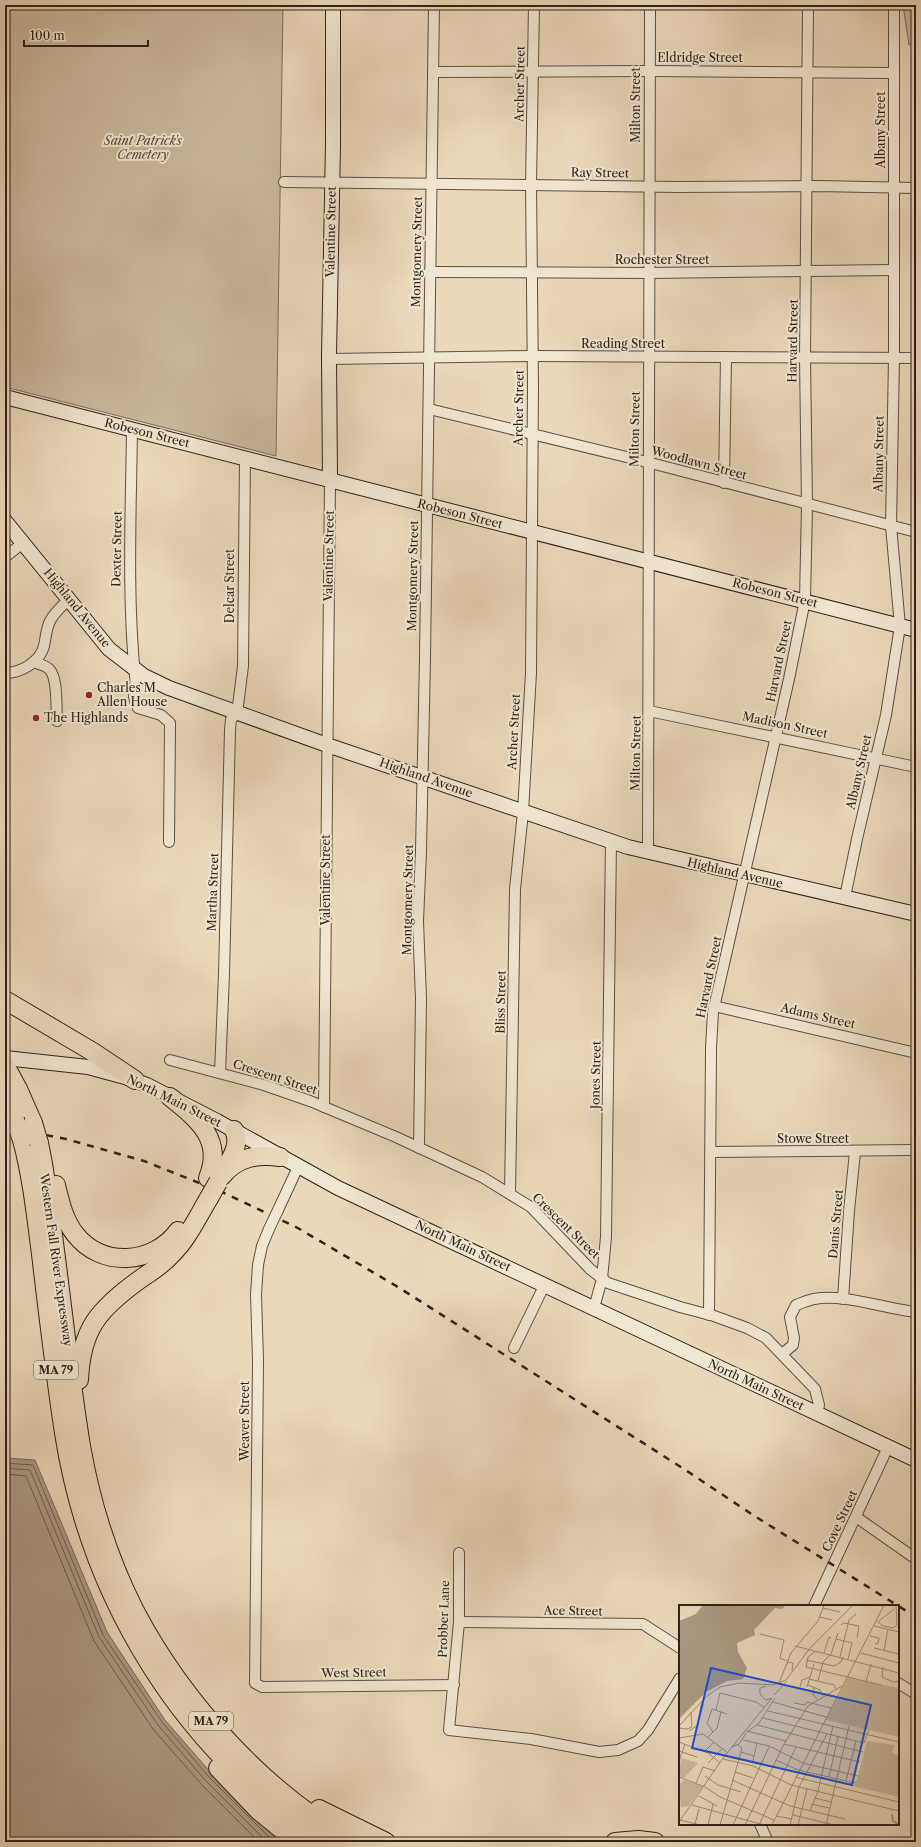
<svg xmlns="http://www.w3.org/2000/svg" width="921" height="1847" viewBox="0 0 921 1847" font-family="'Libre Caslon Text',serif">
<style>
.green{fill:#cab99e;stroke:#7c6e5b}
.water{fill:#aa9a83;stroke:#796a58}
.lines{fill:none;stroke-linecap:round;stroke-linejoin:round}
.shore{stroke:#6c5e4e;stroke-width:1}
.street-casing{stroke:#5e5040;stroke-width:12}
.secondary-casing{stroke:#2f2218;stroke-width:16}
.highway-casing{stroke:#2f2218;stroke-width:20}
.street{stroke:#f1e6d2;stroke-width:10}
.secondary{stroke:#f1e6d2;stroke-width:14}
.highway{stroke:#ead8ba;stroke-width:18}
.rail{stroke:#2f2218;stroke-width:2.5;stroke-dasharray:7 7;stroke-linecap:butt}
.street-bridge-casing{stroke:#5e5040;stroke-width:12;stroke-linecap:butt}
.highway-bridge-casing{stroke:#2f2218;stroke-width:20;stroke-linecap:butt}
.street-bridge{stroke:#f1e6d2;stroke-width:10}
.highway-bridge{stroke:#ead8ba;stroke-width:18}
.poi-dot{fill:#8f2418;stroke:#f1e6d2;stroke-width:1.5}
.labels{text-anchor:middle;stroke-width:4;stroke-linejoin:round;paint-order:stroke}
.shield{fill:#f1e6d2;stroke:#695d50;stroke-width:1}
.shield-label{font-size:11px;font-weight:bold;fill:#2f2218}
.street-label{font-size:12px;fill:#2f2218;stroke:#f1e6d2}
.park-label{font-size:12px;font-style:italic;fill:#56483a;stroke:#f1e6d2}
.poi-label{font-size:12px;fill:#2f2218;stroke:#f1e6d2;text-anchor:start}
.inset-river{fill:none;stroke:#aa9a83;stroke-width:2}
.inset-road{fill:none;stroke:#9f8f79;stroke-width:1}
.view{fill:#1d4ed8;fill-opacity:0.15;stroke:#1d4ed8;stroke-width:2}
.inset-edge{fill:none;stroke:#2f2218;stroke-width:2}
</style>
<rect width="100%" height="100%" fill="#ead8ba"/>
<filter id="stains"><feTurbulence type="fractalNoise" baseFrequency=".005" numOctaves="4"/><feColorMatrix values="0 0 0 0 .2 0 0 0 0 .09 0 0 0 0 .02 0 0 0 .5 -.17"/></filter>
<radialGradient id="worn" r=".72"><stop offset=".6" stop-color="#630" stop-opacity="0"/><stop offset="1" stop-color="#630" stop-opacity=".3"/></radialGradient>
<g class="green">
<polygon points="5,5 283,5 276,456 5,387"/>
<polygon points="903,5 916,5 916,45 909,45"/>
</g>
<polygon class="water" points="5,1458 35,1460 107,1632 165,1720 212,1774 282,1842 5,1842"/>
<g class="lines">
<g class="shore">
<polyline points="5,1463 33,1465 103,1635 162,1722 209,1777 274,1842"/>
<polyline points="5,1468 30,1470 99,1637 158,1725 205,1780 267,1842"/>
<polyline points="5,1474 26,1476 94,1641 153,1729 201,1784 259,1842"/>
</g>
<defs>
<g id="street">
<polyline points="433,72 649,71 894,73"/>
<polyline points="284,182 678,187 819,186 916,188"/>
<polyline points="429,272 649,273 894,270"/>
<polyline points="329,359 533,356 916,358"/>
<polyline points="429,409 647,462 916,532"/>
<path d="M 132,429 C 131,511 127,594 135,676 C 137,690 130,694 138,708 L 161,715 L 170,723 L 169,842"/>
<polyline points="724,483 726,357"/>
<polyline points="5,557 23,543"/>
<path d="M 33,662 C 39,664 46,665 50,670 C 58,679 56,709 57,721"/>
<path d="M 5,673 C 21,673 40,662 44,646 C 46,637 46,629 50,621 C 54,613 62,606 68,600"/>
<polyline points="649,711 916,767"/>
<polyline points="648,853 650,5"/>
<polyline points="845,897 857,839 886,715 900,626 891,526 894,358 894,5"/>
<polyline points="714,1006 916,1053"/>
<polyline points="170,1060 264,1085 310,1101 396,1137 482,1177 531,1207 590,1269 608,1283 680,1307 714,1316 747,1328 766,1338 815,1389 819,1405 817,1414"/>
<polyline points="220,1073 224,974 230,730 231,719 237,714 243,666 245,458"/>
<polyline points="324,1107 330,480"/>
<polyline points="419,1148 421,999 418,921 421,851 425,658 434,5"/>
<polyline points="711,1152 916,1150"/>
<polyline points="510,1193 515,889 523,812 531,673 533,386 531,184 534,5"/>
<polyline points="278,1210 298,1167"/>
<polyline points="269,1229 262,1246 258,1265 256,1294 258,1360 255,1683 262,1687 454,1685"/>
<polyline points="843,1299 849,1211 855,1152"/>
<polyline points="594,1308 602,1279 606,1237 611,841"/>
<polyline points="709,1315 711,1048 713,1012 789,679 805,600 807,505 805,358 808,5"/>
<polyline points="514,1348 545,1284"/>
<path d="M 782,1354 L 793,1345 L 794,1338 L 790,1317 L 796,1305 C 802,1303 808,1300 814,1299 C 843,1293 885,1309 916,1312"/>
<polyline points="856,1517 916,1559"/>
<polyline points="459,1553 459,1622 449,1730 531,1739 599,1752 618,1750 638,1741 648,1730 680,1678"/>
<polyline points="814,1606 888,1447"/>
<polyline points="459,1622 643,1624 680,1648"/>
<polyline points="898,1683 916,1694"/>
<polyline points="760,1824 768,1842"/>
</g>
<g id="secondary">
<polyline points="5,397 916,630"/>
<polyline points="330,480 329,356 333,144 333,5"/>
<polyline points="5,521 109,649 144,676 169,688 327,745 628,847 916,914"/>
<polyline points="5,1058 88,1067 125,1077 147,1085 217,1121 338,1188 916,1460"/>
</g>
<g id="highway">
<polyline points="5,1000 93,1052 135,1080"/>
<polyline points="5,1065 18,1089 33,1123"/>
<polyline points="5,1096 15,1120"/>
<path d="M 170,1097 C 198,1119 224,1140 208,1178"/>
<path d="M 22,1140 C 32,1177 36,1216 41,1254 C 48,1314 55,1374 64,1433 C 90,1599 183,1753 327,1842"/>
<path d="M 39,1143 C 46,1176 50,1209 54,1243 C 63,1310 70,1379 81,1446 C 91,1503 109,1560 135,1611 C 183,1702 264,1792 354,1842"/>
<path d="M 224,1171 C 231,1158 241,1145 234,1130"/>
<path d="M 222,1176 C 237,1157 257,1154 280,1157"/>
<path d="M 56,1185 C 60,1202 64,1220 75,1234 C 101,1268 153,1265 178,1231"/>
<path d="M 79,1380 C 81,1329 99,1309 139,1280 C 149,1273 161,1266 170,1256 C 187,1240 197,1218 209,1198"/>
<polyline points="218,1768 259,1811 297,1842"/>
<polyline points="319,1809 386,1842"/>
<polyline points="615,1842 638,1840 655,1842"/>
</g>
</defs>
<use href="#street" class="street-casing"/>
<use href="#secondary" class="secondary-casing"/>
<use href="#highway" class="highway-casing"/>
<use href="#street" class="street"/>
<use href="#secondary" class="secondary"/>
<use href="#highway" class="highway"/>
<polyline class="rail" points="5,1127 66,1139 144,1161 222,1192 296,1227 398,1287 684,1469 753,1515 916,1617"/>
<defs>
<polyline id="street-bridge" points="269,1229 278,1210"/>
<g id="highway-bridge">
<polyline points="15,1120 22,1140"/>
<polyline points="33,1123 39,1143"/>
<polyline points="209,1198 218,1182"/>
</g>
</defs>
<use href="#street-bridge" class="street-bridge-casing"/>
<use href="#highway-bridge" class="highway-bridge-casing"/>
<use href="#street-bridge" class="street-bridge"/>
<use href="#highway-bridge" class="highway-bridge"/>
</g>
<g class="poi-dot">
<circle cx="89" cy="695" r="4"/>
<circle cx="36" cy="718" r="4"/>
</g>
<g class="labels">
<g class="shield">
<rect x="34" y="1361" width="44" height="18" rx="3"/>
<rect x="189" y="1712" width="44" height="18" rx="3"/>
</g>
<g class="shield-label">
<text x="56" y="1374">MA 79</text>
<text x="211" y="1725">MA 79</text>
</g>
<g class="street-label">
<text x="700" y="62">Eldridge Street</text>
<text transform="translate(520 84) rotate(-89)" y="4">Archer Street</text>
<text transform="translate(636 105) rotate(-90)" y="4">Milton Street</text>
<text transform="translate(881 130) rotate(-90)" y="4">Albany Street</text>
<text transform="translate(600 173) rotate(1)" y="4">Ray Street</text>
<text transform="translate(331 232) rotate(-89)" y="4">Valentine Street</text>
<text transform="translate(417 252) rotate(-89)" y="4">Montgomery Street</text>
<text x="662" y="264">Rochester Street</text>
<text transform="translate(793 341) rotate(-89)" y="4">Harvard Street</text>
<text x="623" y="348">Reading Street</text>
<text transform="translate(519 408) rotate(-89)" y="4">Archer Street</text>
<text transform="translate(635 429) rotate(-89)" y="4">Milton Street</text>
<text transform="translate(147 433) rotate(14)" y="4">Robeson Street</text>
<text transform="translate(879 454) rotate(-89)" y="4">Albany Street</text>
<text transform="translate(699 463) rotate(15)" y="4">Woodlawn Street</text>
<text transform="translate(460 514) rotate(14)" y="4">Robeson Street</text>
<text transform="translate(117 549) rotate(-89)" y="4">Dexter Street</text>
<text transform="translate(329 556) rotate(-89)" y="4">Valentine Street</text>
<text transform="translate(413 576) rotate(-89)" y="4">Montgomery Street</text>
<text transform="translate(230 586) rotate(-90)" y="4">Delcar Street</text>
<text transform="translate(775 593) rotate(14)" y="4">Robeson Street</text>
<text transform="translate(77 608) rotate(51)" y="4">Highland Avenue</text>
<text transform="translate(779 661) rotate(-78)" y="4">Harvard Street</text>
<text transform="translate(785 725) rotate(12)" y="4">Madison Street</text>
<text transform="translate(514 732) rotate(-87)" y="4">Archer Street</text>
<text transform="translate(636 753) rotate(-89)" y="4">Milton Street</text>
<text transform="translate(859 772) rotate(-77)" y="4">Albany Street</text>
<text transform="translate(426 778) rotate(19)" y="4">Highland Avenue</text>
<text transform="translate(735 873) rotate(13)" y="4">Highland Avenue</text>
<text transform="translate(326 880) rotate(-90)" y="4">Valentine Street</text>
<text transform="translate(213 892) rotate(-88)" y="4">Martha Street</text>
<text transform="translate(408 900) rotate(-89)" y="4">Montgomery Street</text>
<text transform="translate(709 977) rotate(-78)" y="4">Harvard Street</text>
<text transform="translate(501 1002) rotate(-89)" y="4">Bliss Street</text>
<text transform="translate(818 1016) rotate(13)" y="4">Adams Street</text>
<text transform="translate(596 1075) rotate(-89)" y="4">Jones Street</text>
<text transform="translate(275 1077) rotate(18)" y="4">Crescent Street</text>
<text transform="translate(174 1101) rotate(26)" y="4">North Main Street</text>
<text x="813" y="1143">Stowe Street</text>
<text transform="translate(836 1224) rotate(-85)" y="4">Danis Street</text>
<text transform="translate(566 1226) rotate(44)" y="4">Crescent Street</text>
<text transform="translate(463 1246) rotate(25)" y="4">North Main Street</text>
<text transform="translate(56 1260) rotate(82)" y="4">Western Fall River Expressway</text>
<text transform="translate(756 1385) rotate(25)" y="4">North Main Street</text>
<text transform="translate(245 1421) rotate(-90)" y="4">Weaver Street</text>
<text transform="translate(840 1521) rotate(-65)" y="4">Cove Street</text>
<text transform="translate(573 1611) rotate(1)" y="4">Ace Street</text>
<text transform="translate(444 1619) rotate(-88)" y="4">Probber Lane</text>
<text transform="translate(354 1673) rotate(-1)" y="4">West Street</text>
</g>
<g class="park-label">
<text x="143" y="145">Saint Patrick's<tspan x="143" dy="14">Cemetery</tspan></text>
</g>
<g class="poi-label">
<text x="97" y="692">Charles M<tspan x="97" dy="14">Allen House</tspan></text>
<text x="44" y="722">The Highlands</text>
</g>
</g>
<g transform="translate(679 1605)">
<rect width="220" height="220" fill="#ead8ba"/>
<path d="M 169,73 L 220,83 L 220,132 L 147,115 ZM 188,136 L 216,140 L 213,147 L 220,151 L 220,192 L 169,180 L 178,175 ZM 2,153 L 19,158 L 5,173 L 0,171 ZM 5,175 L 24,181 L 9,201 L 2,202 L 0,180 Z" fill="#cab99e"/>
<path d="M 24,0 L 107,0 L 103,4 L 96,3 L 75,25 L 76,30 L 58,38 L 59,47 L 68,63 L 64,74 L 48,76 L 27,87 L 0,114 L 0,16 L 17,9 Z" fill="#aa9a83"/>
<path class="inset-river" d="M 213,209 L 214,216 L 219,219"/>
<path class="inset-road" d="M 144,3 L 161,7M 141,12 L 153,15M 198,16 L 204,21 L 214,23 L 218,20 L 217,0M 200,16 L 215,4M 162,20 L 165,18 L 180,21 L 178,33M 195,21 L 220,27M 81,29 L 105,35 L 101,53 L 108,56M 191,31 L 200,33 L 199,38 L 196,39M 157,34 L 173,38 L 169,54M 116,41 L 220,68M 195,43 L 220,49M 137,46 L 129,52 L 127,62 L 202,80M 205,46 L 209,24M 145,48 L 150,32 L 152,33M 182,48 L 220,58M 161,52 L 170,15 L 177,9 L 175,11M 127,55 L 155,61 L 162,57 L 164,52M 106,61 L 110,57 L 114,58 L 113,66M 204,62 L 203,72 L 214,77 L 220,76M 130,74 L 155,80 L 157,84M 139,76 L 144,57 L 152,49 L 159,28M 187,77 L 192,59M 100,78 L 112,48 L 139,16 L 145,0M 129,80 L 141,85 L 144,91M 87,81 L 81,83 L 81,89 L 87,95 L 93,93M 121,82 L 123,75 L 131,72M 128,82 L 135,59M 135,83 L 134,89 L 138,94M 95,90 L 108,76M 94,97 L 147,112M 115,98 L 126,100 L 128,97 L 152,103M 37,105 L 41,88 L 77,97 L 85,102M 89,106 L 220,137M 84,113 L 185,138 L 190,125M 78,120 L 184,147M 0,121 L 28,91 L 41,82 L 60,78 L 94,80 L 107,75 L 132,42 L 174,0M 0,123 L 8,124 L 13,122 L 12,107M 10,126 L 19,120 L 22,100M 68,126 L 107,136M 34,127 L 28,118 L 33,104 L 48,109M 29,132 L 38,123 L 42,107M 0,133 L 24,129 L 49,148M 64,135 L 90,141 L 124,158 L 179,171M 0,137 L 29,148 L 41,158M 105,139 L 181,157M 53,142 L 60,139 L 68,127 L 80,118 L 96,93M 0,146 L 18,152M 25,147 L 35,137M 62,147 L 75,151M 44,154 L 74,161 L 112,180 L 220,206M 97,155 L 119,165 L 176,178M 0,156 L 6,139M 74,156 L 78,138M 29,158 L 43,144M 56,167 L 74,173M 26,171 L 39,180 L 62,187M 0,172 L 26,182M 116,172 L 220,197M 150,172 L 159,132M 53,175 L 111,201 L 166,214M 167,176 L 177,136M 17,178 L 24,162 L 36,166M 26,182 L 41,192 L 95,215M 20,191 L 38,201M 136,193 L 152,197M 132,199 L 150,203M 13,200 L 85,220M 131,206 L 139,186 L 154,121M 114,210 L 155,220M 97,211 L 113,214M 1,215 L 21,220M 0,217 L 44,153 L 93,93M 16,219 L 20,204M 29,220 L 34,199M 41,220 L 62,147 L 63,143 L 59,140M 54,220 L 90,142M 66,220 L 105,139 L 129,101 L 163,81M 80,220 L 117,142M 93,220 L 205,0M 111,220 L 120,182 L 148,129M 119,220 L 128,184M 147,220 L 170,121"/>
<path class="view" d="M 32,63 L 192,100 L 173,180 L 13,143 Z"/>
<rect width="220" height="220" class="inset-edge"/>
</g>
<rect width="921" height="1847" fill="none" stroke="#ead8ba" stroke-width="20"/>
<rect x="6" y="6" width="909" height="1835" fill="none" stroke="#2f2218" stroke-width="2"/>
<rect x="10" y="10" width="901" height="1827" fill="none" stroke="#2f2218"/>
<path d="M24 40v6h124v-6" fill="none" stroke="#2f2218" stroke-width="2"/>
<text x="30" y="40" font-size="12" fill="#2f2218" stroke="#f1e6d2" stroke-width="3" paint-order="stroke">100 m</text>
<rect width="100%" height="100%" filter="url(#stains)"/>
<rect width="100%" height="100%" fill="url(#worn)"/>
</svg>
